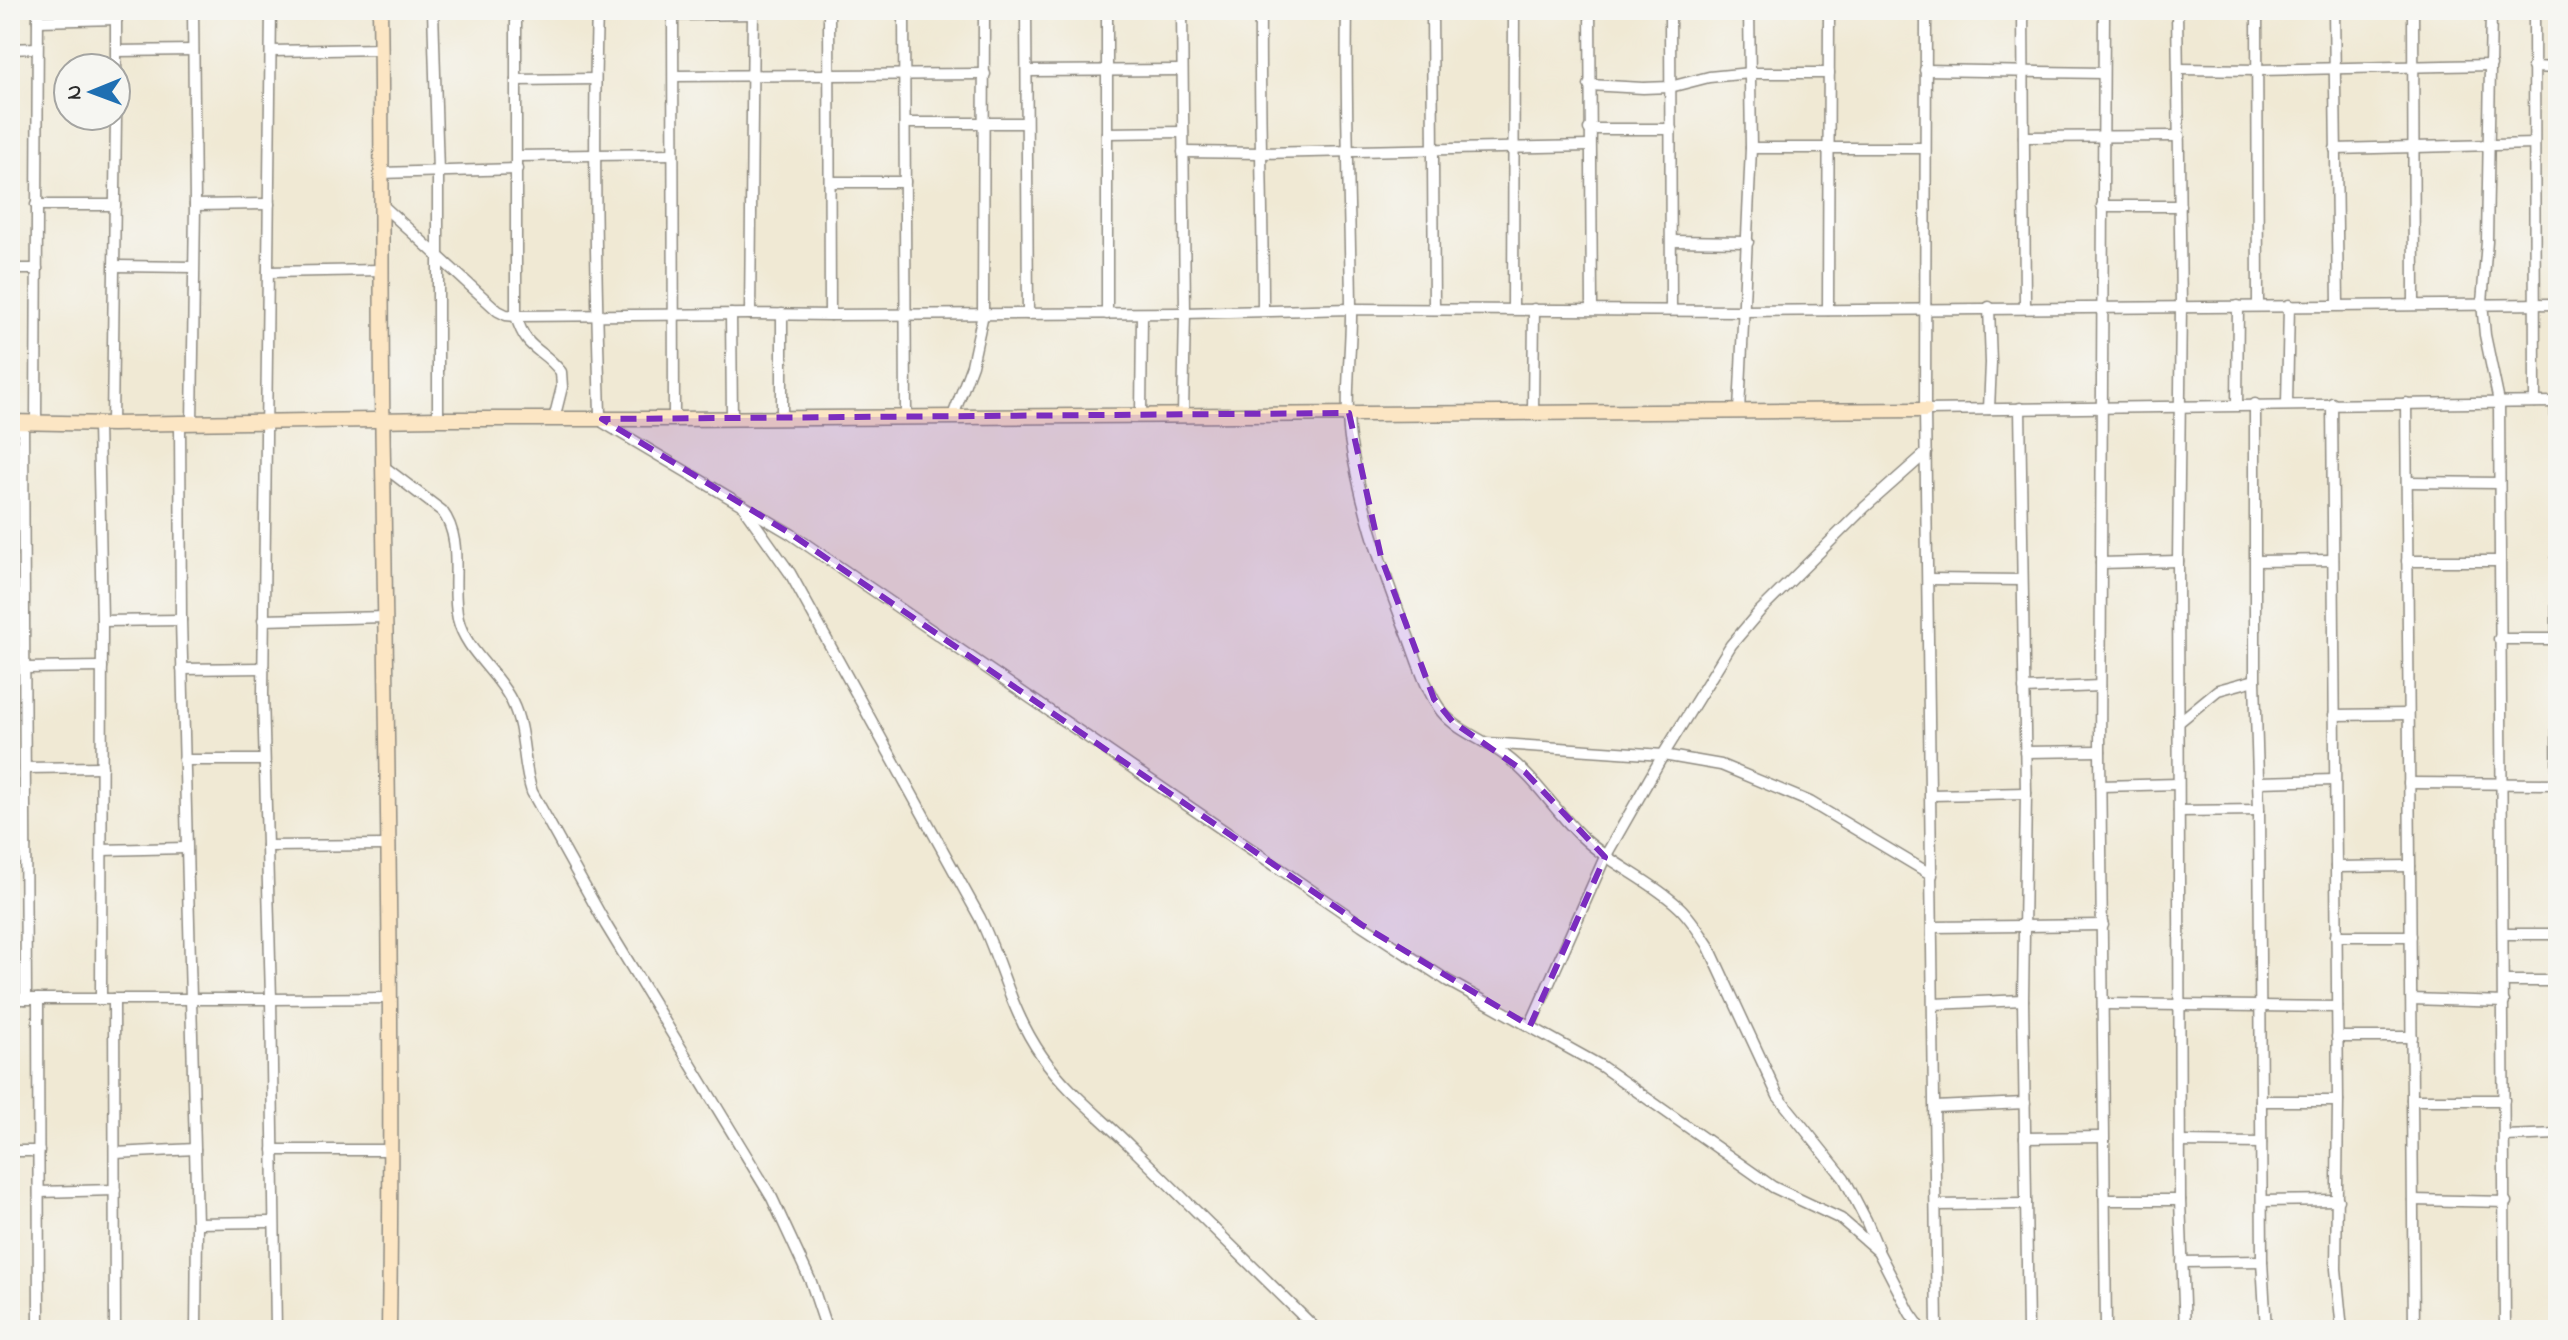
<svg xmlns="http://www.w3.org/2000/svg" width="2568" height="1340" viewBox="0 0 2568 1340" font-family="'Indie Flower',sans-serif">
<style>
.lines{fill:none;stroke-linecap:round;stroke-linejoin:round}
.street-casing{stroke:#8e8a80;stroke-width:13}
.secondary-casing{stroke:#8e8a80;stroke-width:17}
.street{stroke:#fff;stroke-width:10}
.secondary{stroke:#fce6c4;stroke-width:14}
.marked{fill:#7b2cbf;fill-opacity:0.2;stroke:#7b2cbf;stroke-width:6;stroke-dasharray:16 10;stroke-linejoin:round}
</style>
<rect width="100%" height="100%" fill="#f6f6f2"/>
<filter id="ink" filterUnits="userSpaceOnUse"><feTurbulence type="fractalNoise" baseFrequency=".0125" numOctaves="2"/><feDisplacementMap in="SourceGraphic" scale="16" xChannelSelector="R" yChannelSelector="G"/><feConvolveMatrix kernelMatrix="1 2 1 2 8 2 1 2 1" color-interpolation-filters="sRGB"/></filter>
<filter id="wash" filterUnits="userSpaceOnUse"><feTurbulence type="fractalNoise" baseFrequency=".006" numOctaves="4" result="noise"/><feDisplacementMap in="SourceGraphic" scale="32" xChannelSelector="R" yChannelSelector="G"/><feGaussianBlur stdDeviation="1.8" result="paint"/><feColorMatrix in="noise" values="0 0 0 0 0 0 0 0 0 0 0 0 0 0 0 0 0 1.4 0 .05"/><feComposite in="paint" operator="in"/></filter>
<g filter="url(#wash)">
<rect width="100%" height="100%" fill="#f0e9d4"/>
</g>
<g filter="url(#ink)">
<g class="lines">
<defs>
<g id="street">
<polyline points="271,10 263,694 271,999 389,998"/>
<polyline points="433,10 438,172 438,419"/>
<polyline points="516,10 516,316 750,314"/>
<path d="M 597,10 C 593,145 596,279 600,414 L 604,423 L 791,534 L 1362,925 L 1448,981 L 1601,1066 L 1773,1187 L 1841,1219 L 1878,1251 L 1910,1313 L 1922,1330"/>
<polyline points="673,10 674,419"/>
<polyline points="753,10 750,314 830,315"/>
<polyline points="829,10 830,315 1185,313 1351,309 1745,311 2558,304"/>
<polyline points="904,10 906,417"/>
<polyline points="1026,10 1028,314"/>
<polyline points="1107,10 1107,314"/>
<polyline points="1182,10 1185,313 1183,414"/>
<path d="M 1260,10 C 1259,110 1263,211 1263,311"/>
<path d="M 1347,10 C 1345,109 1350,207 1351,306 C 1352,349 1344,396 1350,439 C 1360,502 1384,576 1408,636 C 1417,660 1426,691 1442,712 C 1458,732 1488,741 1507,757 C 1536,779 1555,811 1581,836 C 1610,864 1649,879 1679,907 C 1690,917 1699,932 1708,945 L 1778,1096 L 1844,1178 L 1866,1220 L 1878,1249"/>
<polyline points="1432,10 1434,309"/>
<polyline points="1590,10 1592,308"/>
<polyline points="1670,10 1671,310"/>
<polyline points="1926,10 1925,410 1937,1330"/>
<polyline points="2023,10 2025,307"/>
<polyline points="2104,10 2100,751 2106,1330"/>
<polyline points="2177,10 2181,306 2178,561 2180,1200 2185,1330"/>
<polyline points="2257,10 2258,306"/>
<polyline points="2334,10 2338,305"/>
<polyline points="2413,10 2414,304"/>
<polyline points="2491,10 2487,241 2482,303 2485,335 2499,402 2505,1330"/>
<polyline points="2534,10 2535,402"/>
<polyline points="673,15 753,14"/>
<polyline points="38,21 117,19"/>
<polyline points="10,49 37,48"/>
<polyline points="117,51 193,50"/>
<polyline points="272,51 381,49"/>
<polyline points="2533,67 2558,68"/>
<polyline points="2178,69 2258,70 2491,65"/>
<polyline points="1925,70 2103,73"/>
<polyline points="1027,71 1182,70"/>
<polyline points="674,76 985,74"/>
<polyline points="516,80 595,79"/>
<polyline points="1589,85 1643,88 1670,87 1709,77 1750,73 1829,73"/>
<polyline points="116,115 116,10"/>
<polyline points="905,123 1026,123"/>
<polyline points="1589,129 1671,129"/>
<polyline points="1107,133 1183,132"/>
<polyline points="2024,137 2179,136"/>
<polyline points="1751,148 1925,148"/>
<polyline points="2335,149 2534,144"/>
<polyline points="1183,152 1262,153 1590,146"/>
<polyline points="517,156 673,154"/>
<polyline points="381,173 517,169"/>
<polyline points="831,182 905,182"/>
<path d="M 381,204 L 498,311 L 506,315 L 516,316 C 527,353 541,346 561,372 L 562,387 L 554,419"/>
<polyline points="36,205 115,205"/>
<polyline points="195,205 269,204"/>
<polyline points="2102,206 2180,206"/>
<polyline points="1671,241 1748,242"/>
<polyline points="115,266 193,267"/>
<polyline points="10,269 37,269"/>
<polyline points="268,272 381,270"/>
<polyline points="1989,307 1991,363 1989,409"/>
<polyline points="1513,309 1514,10"/>
<polyline points="1828,310 1829,10"/>
<polyline points="731,314 732,419"/>
<polyline points="782,314 782,418"/>
<polyline points="2556,402 2558,945"/>
<polyline points="2332,403 2338,1101 2336,1269 2342,1330"/>
<polyline points="2406,403 2414,1330"/>
<polyline points="2255,404 2255,680 2259,810 2262,1261 2266,1330"/>
<polyline points="2287,404 2289,305"/>
<polyline points="2237,405 2238,306"/>
<polyline points="2020,408 2026,793 2023,1000 2028,1330"/>
<polyline points="1925,410 2558,402"/>
<polyline points="1533,412 1534,309"/>
<polyline points="1739,412 1751,148 1749,10"/>
<polyline points="1141,415 1142,314"/>
<polyline points="953,416 972,365 983,314 984,10"/>
<polyline points="23,422 26,999"/>
<polyline points="36,422 38,10"/>
<polyline points="98,424 102,621 101,999"/>
<polyline points="112,424 116,116"/>
<polyline points="180,424 181,620 191,999 271,999 276,1330"/>
<polyline points="192,424 195,205 193,10"/>
<path d="M 383,466 L 442,511 C 465,541 450,584 458,619 C 466,652 498,672 512,702 C 526,730 522,763 532,792 L 606,925 L 772,1198 L 811,1282 L 827,1330"/>
<polyline points="2407,482 2498,483"/>
<path d="M 746,511 L 790,573 L 980,918 C 1003,966 1010,1010 1042,1056 C 1066,1091 1101,1117 1131,1147 C 1193,1208 1255,1269 1317,1330"/>
<polyline points="2256,561 2333,560"/>
<polyline points="2407,561 2498,561"/>
<polyline points="2101,563 2178,561"/>
<polyline points="1928,579 2022,580"/>
<polyline points="263,620 386,617"/>
<polyline points="102,621 181,620"/>
<polyline points="2499,639 2558,639"/>
<polyline points="25,668 102,667"/>
<polyline points="182,669 263,668"/>
<polyline points="2024,689 2100,686"/>
<polyline points="2334,715 2408,714"/>
<polyline points="2179,722 2218,690 2255,680"/>
<polyline points="1487,743 1663,755 1721,765 1810,802 1932,875"/>
<polyline points="2025,752 2100,751"/>
<polyline points="184,760 263,760"/>
<polyline points="25,768 102,767"/>
<polyline points="2259,782 2334,780"/>
<polyline points="2409,783 2558,784"/>
<polyline points="2101,786 2178,784"/>
<polyline points="1931,795 2026,793"/>
<polyline points="2179,811 2259,810"/>
<polyline points="10,846 25,846"/>
<polyline points="267,846 387,845"/>
<polyline points="102,850 185,848"/>
<polyline points="2336,867 2410,866"/>
<polyline points="1933,927 2103,925"/>
<polyline points="2504,934 2558,934"/>
<polyline points="2336,936 2411,936"/>
<polyline points="2504,981 2558,981"/>
<polyline points="10,999 38,999 39,1330"/>
<polyline points="38,999 114,999 115,1330"/>
<polyline points="114,999 191,999 197,1223 196,1330"/>
<polyline points="2412,999 2504,1002"/>
<polyline points="1934,1004 2023,1000"/>
<polyline points="2104,1004 2337,1007"/>
<polyline points="1530,1026 1605,857 1663,755 1731,645 1759,612 1865,507 1926,453"/>
<polyline points="2337,1037 2412,1037"/>
<polyline points="2412,1100 2504,1100"/>
<polyline points="2261,1101 2338,1101"/>
<polyline points="1935,1107 2025,1103"/>
<polyline points="2505,1136 2558,1134"/>
<polyline points="2025,1138 2103,1137"/>
<polyline points="2180,1142 2261,1143"/>
<polyline points="273,1150 390,1150"/>
<polyline points="10,1151 39,1151"/>
<polyline points="115,1153 195,1149"/>
<polyline points="39,1192 115,1190"/>
<polyline points="2105,1200 2180,1200"/>
<polyline points="2413,1200 2506,1202"/>
<polyline points="2262,1201 2338,1200"/>
<polyline points="1936,1205 2026,1204"/>
<polyline points="197,1223 273,1222"/>
<polyline points="2182,1262 2262,1261"/>
</g>
<g id="secondary">
<path d="M 380,10 C 383,160 380,311 383,461 C 387,751 393,1040 389,1330"/>
<polyline points="10,422 112,424 438,419 674,419 1925,410"/>
</g>
</defs>
<use href="#street" class="street-casing"/>
<use href="#secondary" class="secondary-casing"/>
<use href="#street" class="street"/>
<use href="#secondary" class="secondary"/>
</g>
</g>
<path class="marked" d="M 1349,413 L 1381,557 L 1434,699 L 1453,722 L 1525,772 L 1605,857 L 1530,1026 L 1362,925 L 791,534 L 602,419 Z"/>
<rect width="2568" height="1340" fill="none" stroke="#f6f6f2" stroke-width="40"/>
<g transform="translate(92 92) rotate(269)"><circle r="38" fill="#f6f6f2" stroke="#a5a5a2" stroke-width="2"/>
<path d="M0-6L14 30L0 20L-14 30Z" fill="#1f6fb2"/>
<text y="-12" font-size="22" font-weight="bold" text-anchor="middle" fill="#2b2b2b">N</text>
</g>
</svg>
